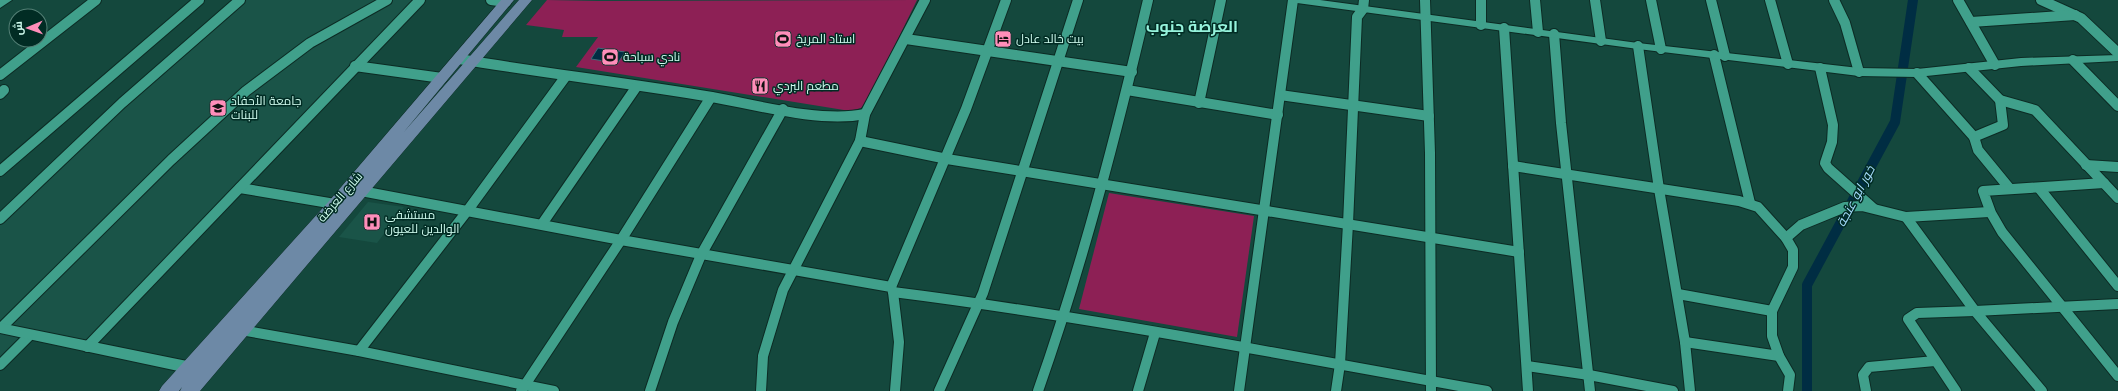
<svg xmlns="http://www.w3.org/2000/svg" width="2118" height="391" viewBox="0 0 2118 391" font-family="Inter,Cairo,sans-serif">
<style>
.built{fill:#1a5448}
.green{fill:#8d2055}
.water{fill:#002d43;stroke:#3f6b77}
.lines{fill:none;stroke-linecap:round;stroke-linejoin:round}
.canal{stroke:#002d43;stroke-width:10}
.minor-casing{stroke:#0c2b24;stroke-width:12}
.tertiary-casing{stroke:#0c2b24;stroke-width:2}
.primary-casing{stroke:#0c2b24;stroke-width:1}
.minor{stroke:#40a08b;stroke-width:10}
.tertiary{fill:#40a08b;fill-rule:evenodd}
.primary{fill:#6d89a6;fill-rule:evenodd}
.labels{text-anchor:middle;stroke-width:3;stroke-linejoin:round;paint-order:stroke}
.poi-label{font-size:12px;fill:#d1fdf0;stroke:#012c24;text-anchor:start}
.street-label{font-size:12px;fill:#d1fdf0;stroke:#012c24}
.water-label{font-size:13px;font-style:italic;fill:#a4dbfc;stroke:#012c24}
.district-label{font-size:16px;font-weight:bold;fill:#96f3dc;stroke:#012c24}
</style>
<rect width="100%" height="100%" fill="#14483d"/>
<g class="built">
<polygon points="241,0 420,0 87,347 29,336 0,364 0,217"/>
<polygon points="368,202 404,207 377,243 339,237"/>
</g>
<g class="green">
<polygon points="547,0 599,1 917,0 869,98 861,108 850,111 576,67 598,37 562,37 564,30 526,25"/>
<polygon points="1109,193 1254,216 1237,337 1079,309"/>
</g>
<polygon class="water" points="598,48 625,52 618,63 591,59"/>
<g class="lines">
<polyline class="canal" points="1807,391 1807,285 1895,122 1913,0"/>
<defs>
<g id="minor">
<polyline points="491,0 506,2"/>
<polyline points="1425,0 1430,153 1431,391"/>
<polyline points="1481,0 1481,25"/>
<polyline points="1535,0 1538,32"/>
<polyline points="1595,0 1601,41"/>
<polyline points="1651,0 1661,49"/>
<polyline points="1711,0 1725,56"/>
<polyline points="1770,0 1788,64"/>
<polyline points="1834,0 1845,23 1859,72"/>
<polyline points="1958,0 1995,65"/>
<polyline points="2041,0 2081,18 2118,53"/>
<polyline points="1971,22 2075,15"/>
<polyline points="1504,28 1528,391"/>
<polyline points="1554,34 1561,123 1590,391"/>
<polyline points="906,39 1132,72"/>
<polyline points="1638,46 1659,189 1685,342 1690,391"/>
<polyline points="1714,55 1750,203"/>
<path d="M 459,59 C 543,73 628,83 712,97 C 756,105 821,123 865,114"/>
<polyline points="2073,60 2118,106"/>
<polyline points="355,66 442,78"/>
<polyline points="1820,68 1833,125 1832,142 1825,163 1828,168 1873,208"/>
<polyline points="1969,68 2000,100 2035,110 2118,198"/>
<polyline points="1917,73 1974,137 1978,150 2010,189"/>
<polyline points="0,75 96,0"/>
<polyline points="1127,90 1278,115"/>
<polyline points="0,94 4,90"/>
<polyline points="1280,95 1429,116"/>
<polyline points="1199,103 1221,0"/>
<polyline points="1974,137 2003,125 2000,100"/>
<polyline points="860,141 947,159 1519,252"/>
<polyline points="2086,165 2118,167"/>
<polyline points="1513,166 1739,201 1758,207 1786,238"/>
<polyline points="0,171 199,0"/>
<polyline points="2104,183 1983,191 1991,213 2002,232 2118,376"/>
<polyline points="240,188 335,204"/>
<polyline points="2039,188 2118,286"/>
<path d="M 361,191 L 621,240 L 891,287 L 893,292 C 1092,317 1289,356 1487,391"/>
<polyline points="1906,217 1975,311"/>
<polyline points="0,219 122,103 240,0"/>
<polyline points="542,224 637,86"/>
<polyline points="891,287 966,109 1006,0"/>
<polyline points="893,292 899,342 895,391"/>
<polyline points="1678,294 1772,311"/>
<polyline points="1,328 171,160 246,91 310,43 387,0"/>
<polyline points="241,330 359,351 554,391"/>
<polyline points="1685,342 1779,356"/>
<polyline points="87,347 420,0"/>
<polyline points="359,351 468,210 566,76"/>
<polyline points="0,365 29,336"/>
<polyline points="1527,366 1589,375 1673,391"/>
<polyline points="521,391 621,240 711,97"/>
<polyline points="650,391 673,322 701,255 783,109"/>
<polyline points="761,391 763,356 783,290 860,141 865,114 925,0"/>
<polyline points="939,391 983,293 1078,0"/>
<path d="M 1038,391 C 1083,263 1117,132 1148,0"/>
<polyline points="1138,391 1155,333"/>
<polyline points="1239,391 1293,0"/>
<polyline points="1336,391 1340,364 1348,224 1357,17 1363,9 1364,0"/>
<polyline points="1788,391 1790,375 1779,356 1772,336 1772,311 1793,267 1793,250 1786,238 1801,225 1845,207 1862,206 1906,217 1989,212"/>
<polyline points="1866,391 1863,375 1869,367 1935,361"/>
<polyline points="1956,391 1908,319 1917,313 1975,311"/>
<polyline points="2042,391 1975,311 2118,304"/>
</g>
<g id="tertiary">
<polygon points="0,0 12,0 0,8"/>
<polygon points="1292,0 1320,0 1638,43 1859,68 1917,69 2021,58 2118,55 2118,61 2021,66 1917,77 1859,76 1638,49 1297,3"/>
<polygon points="0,323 197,363 202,365 204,369 202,373 197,375 0,333"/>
</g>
<polygon id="primary" points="501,0 514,0 403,133 519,0 532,0 200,391 180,391 182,387 179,391 159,391 162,386 330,200"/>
</defs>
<use href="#minor" class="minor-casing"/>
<use href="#tertiary" class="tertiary-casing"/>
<use href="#primary" class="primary-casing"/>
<use href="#minor" class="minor"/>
<use href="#tertiary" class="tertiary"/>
<use href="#primary" class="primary"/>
</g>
<defs>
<symbol id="stadium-square" viewBox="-11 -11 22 22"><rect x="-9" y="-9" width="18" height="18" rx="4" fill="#ff8eba" stroke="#012c24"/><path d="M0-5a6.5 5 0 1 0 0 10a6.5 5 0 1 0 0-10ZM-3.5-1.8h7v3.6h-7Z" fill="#111"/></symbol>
<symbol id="hotel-square" viewBox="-11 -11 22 22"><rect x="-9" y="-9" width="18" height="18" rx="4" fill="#ff8eba" stroke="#012c24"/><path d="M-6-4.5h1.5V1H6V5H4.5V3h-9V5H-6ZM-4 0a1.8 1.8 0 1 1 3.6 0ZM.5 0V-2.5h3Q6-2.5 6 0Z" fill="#111"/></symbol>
<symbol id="restaurant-square" viewBox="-11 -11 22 22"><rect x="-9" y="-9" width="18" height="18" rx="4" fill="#ff8eba" stroke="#012c24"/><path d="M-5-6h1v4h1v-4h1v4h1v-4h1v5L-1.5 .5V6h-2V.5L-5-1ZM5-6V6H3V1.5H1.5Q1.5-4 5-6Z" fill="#111"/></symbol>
<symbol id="university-square" viewBox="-11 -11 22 22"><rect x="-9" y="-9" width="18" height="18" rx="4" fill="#ff8eba" stroke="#012c24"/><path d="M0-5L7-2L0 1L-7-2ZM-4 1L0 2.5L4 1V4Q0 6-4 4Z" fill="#111"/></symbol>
<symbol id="hospital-square" viewBox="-11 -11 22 22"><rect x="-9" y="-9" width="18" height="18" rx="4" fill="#ff8eba" stroke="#012c24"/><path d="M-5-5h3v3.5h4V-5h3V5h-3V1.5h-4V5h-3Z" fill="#111"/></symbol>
</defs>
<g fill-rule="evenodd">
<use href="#stadium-square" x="773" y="29" width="20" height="20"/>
<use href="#hotel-square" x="993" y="29" width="20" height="20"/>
<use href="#stadium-square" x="600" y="47" width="20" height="20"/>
<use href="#restaurant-square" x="750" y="76" width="20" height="20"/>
<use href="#university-square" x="208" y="98" width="20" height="20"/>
<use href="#hospital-square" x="362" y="212" width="20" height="20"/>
</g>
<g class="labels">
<g class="poi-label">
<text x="796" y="43">استاد المريخ</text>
<text x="1016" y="43">بيت خالد عادل</text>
<text x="623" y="61">نادي سباحة</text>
<text x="773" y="90">مطعم البردي</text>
<text x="231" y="105">جامعة الأحفاد<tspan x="231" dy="14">للبنات</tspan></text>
<text x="385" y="219">مستشفى<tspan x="385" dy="14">الوالدين للعيون</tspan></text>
</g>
<g class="street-label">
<text transform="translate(340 197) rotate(-49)" y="4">شارع العرضة</text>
</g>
<g class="water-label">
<text transform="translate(1855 196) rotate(-62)" y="5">خور ابو عنجة</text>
</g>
<g class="district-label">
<text x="1192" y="32">العرضة جنوب</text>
</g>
</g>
<g transform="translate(28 28) rotate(268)"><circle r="19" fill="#012c24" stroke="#548076"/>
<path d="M0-3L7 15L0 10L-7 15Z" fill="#ff8eba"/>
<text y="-6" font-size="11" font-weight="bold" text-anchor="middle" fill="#d1fdf0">ش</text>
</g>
</svg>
